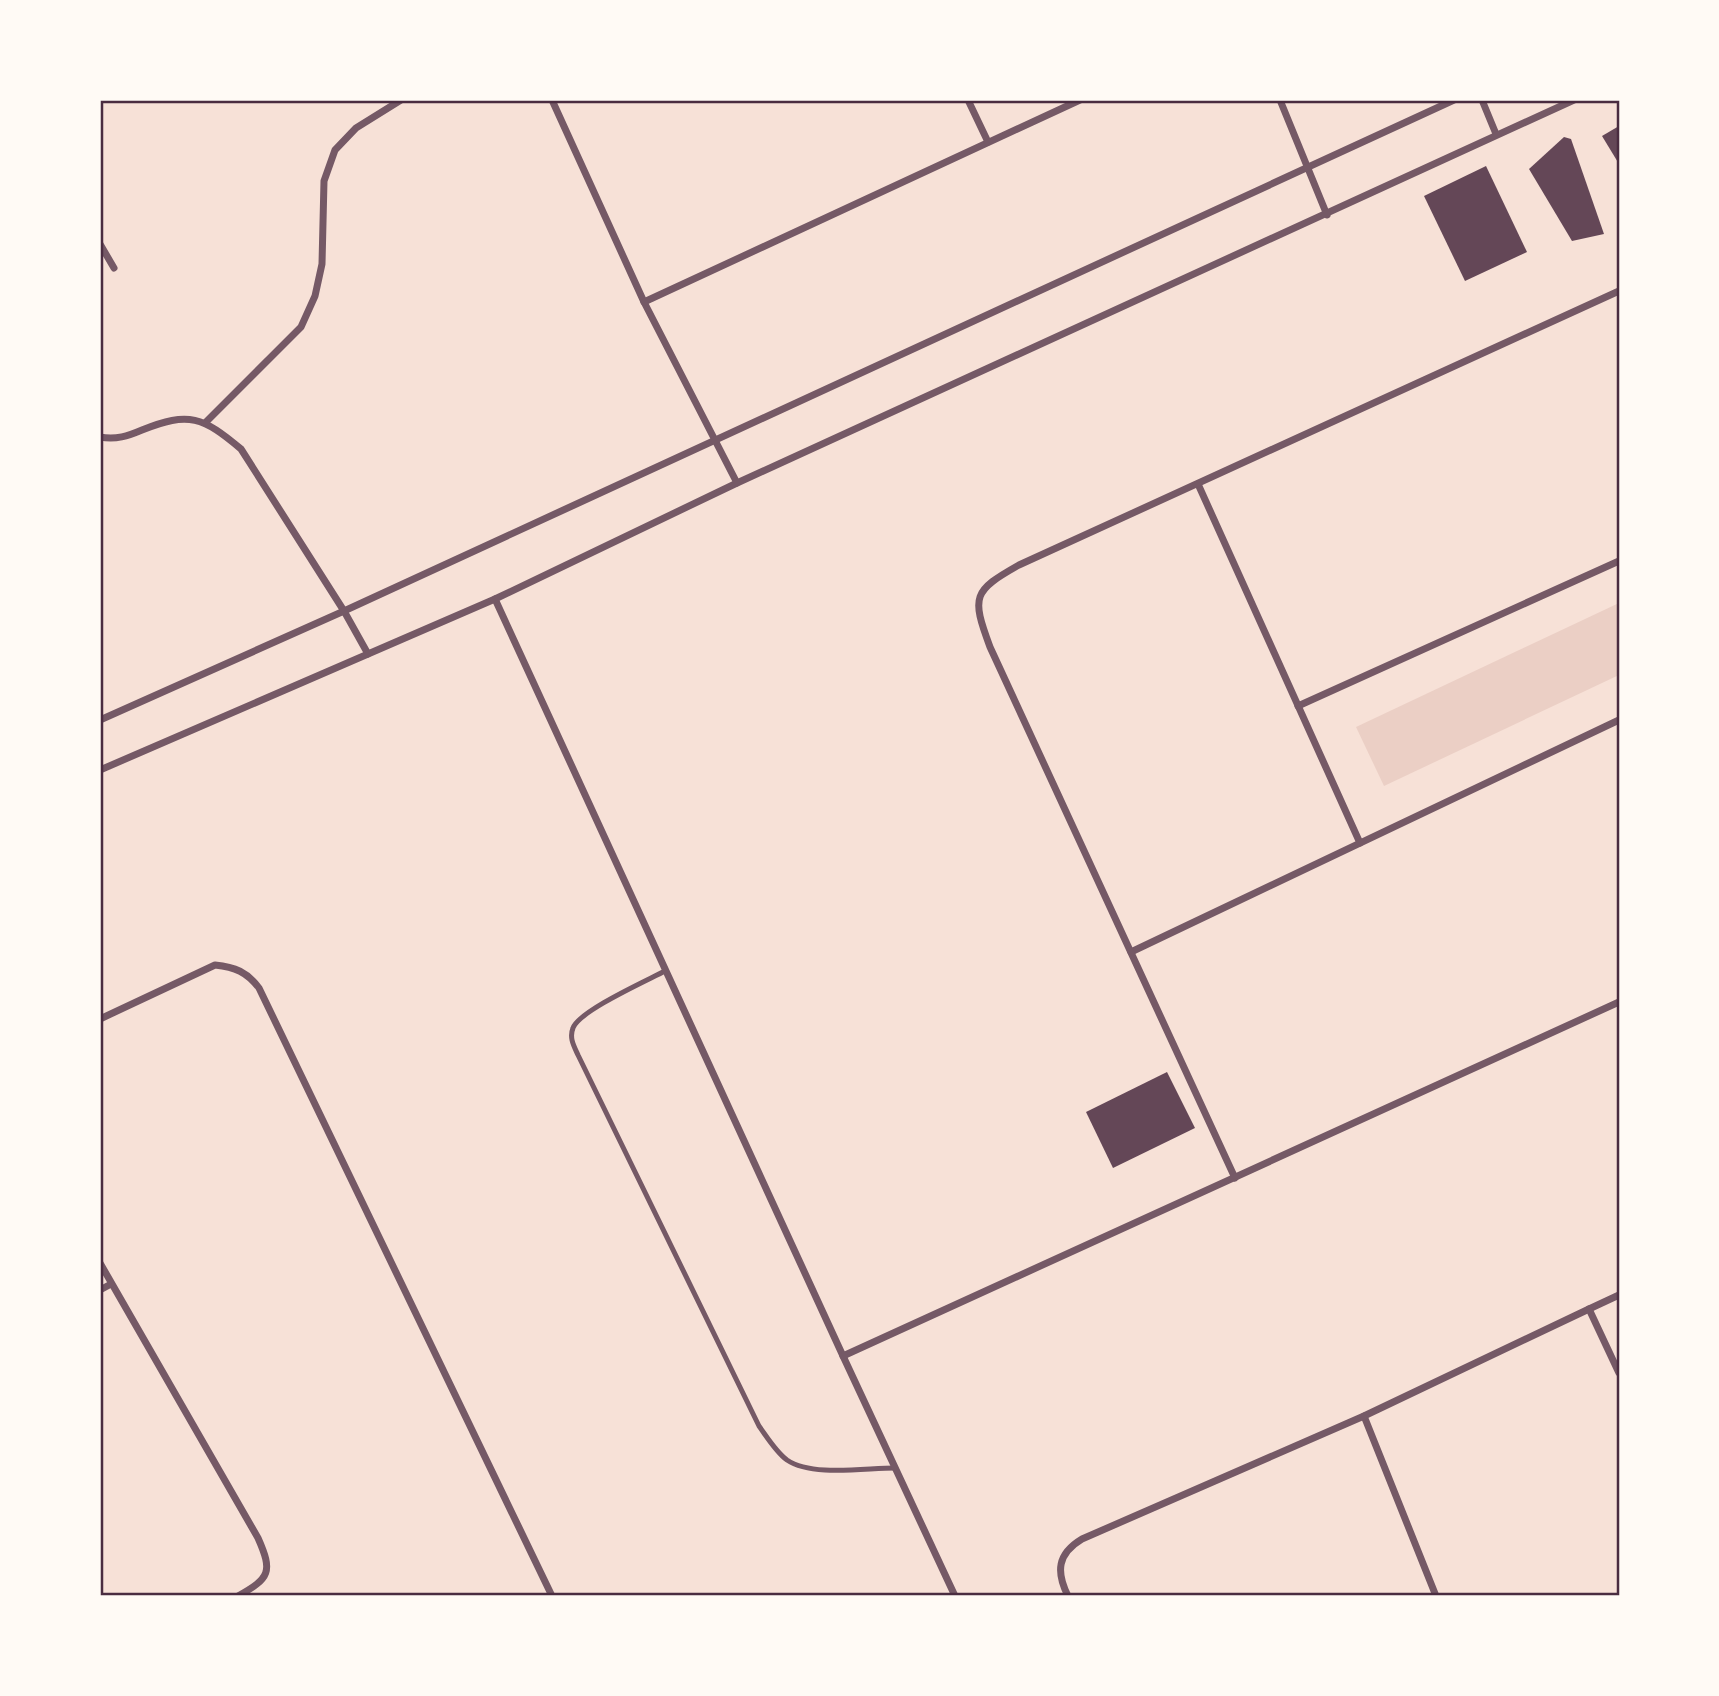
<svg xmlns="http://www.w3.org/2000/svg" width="1719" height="1696" viewBox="0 0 1719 1696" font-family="'Playfair Display',serif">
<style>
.green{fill:#ebcfc5}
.building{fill:#644757}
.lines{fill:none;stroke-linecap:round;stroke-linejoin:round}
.service{stroke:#755966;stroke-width:5}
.minor{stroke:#755966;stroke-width:7}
.neatline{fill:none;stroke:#4a2c40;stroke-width:2.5}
</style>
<rect width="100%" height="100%" fill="#f7e1d7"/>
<polygon class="green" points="1619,603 1619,675 1384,786 1356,727"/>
<g class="building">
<polygon points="1619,126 1619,164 1602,136"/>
<polygon points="1564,137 1571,139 1604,234 1572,241 1529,169"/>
<polygon points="1486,166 1527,252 1465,281 1424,196"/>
<polygon points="1167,1072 1195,1128 1113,1168 1086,1112"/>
</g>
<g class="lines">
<path class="service" d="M 665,971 C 646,981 579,1011 573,1028 C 569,1038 574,1046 578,1055 L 759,1426 C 767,1437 776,1452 787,1460 C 812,1477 865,1468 895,1468"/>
<g class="minor">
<polyline points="552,100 644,302 737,483"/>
<polyline points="968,100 988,142"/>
<polyline points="1280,100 1327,215"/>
<polyline points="1482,100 1496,134"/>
<polyline points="100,244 114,268"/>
<polyline points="644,302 1080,100"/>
<polyline points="205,423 301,327 315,296 322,264 324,181 335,150 356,128 401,100"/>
<path d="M 100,437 C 116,440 128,436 142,430 C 189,411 203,417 241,449 L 344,611 L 368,654"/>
<polyline points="1198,484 1360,843"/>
<polyline points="495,599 843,1356 955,1596"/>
<polyline points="1298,706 1619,561"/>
<polyline points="100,720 344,611 1454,100"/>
<polyline points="100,770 495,599 737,483 1574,100"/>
<polyline points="1131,952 1619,720"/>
<path d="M 100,1019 L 215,965 C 235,967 247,972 259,988 L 552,1596"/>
<path d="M 1235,1178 L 990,647 C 971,596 973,591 1019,565 L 1619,291"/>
<path d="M 100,1263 L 258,1538 C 273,1572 270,1578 238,1596"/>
<polyline points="100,1290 111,1284"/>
<polyline points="1589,1309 1619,1295"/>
<polyline points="843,1356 1619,1002"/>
<polyline points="1364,1416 1436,1596"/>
<path d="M 1068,1596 C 1056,1572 1057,1554 1082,1539 L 1364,1416 L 1589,1309 L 1619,1373"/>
</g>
</g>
<rect width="1719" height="1696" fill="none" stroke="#fffaf5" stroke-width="203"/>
<rect x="102" y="102" width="1516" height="1492" class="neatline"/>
</svg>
